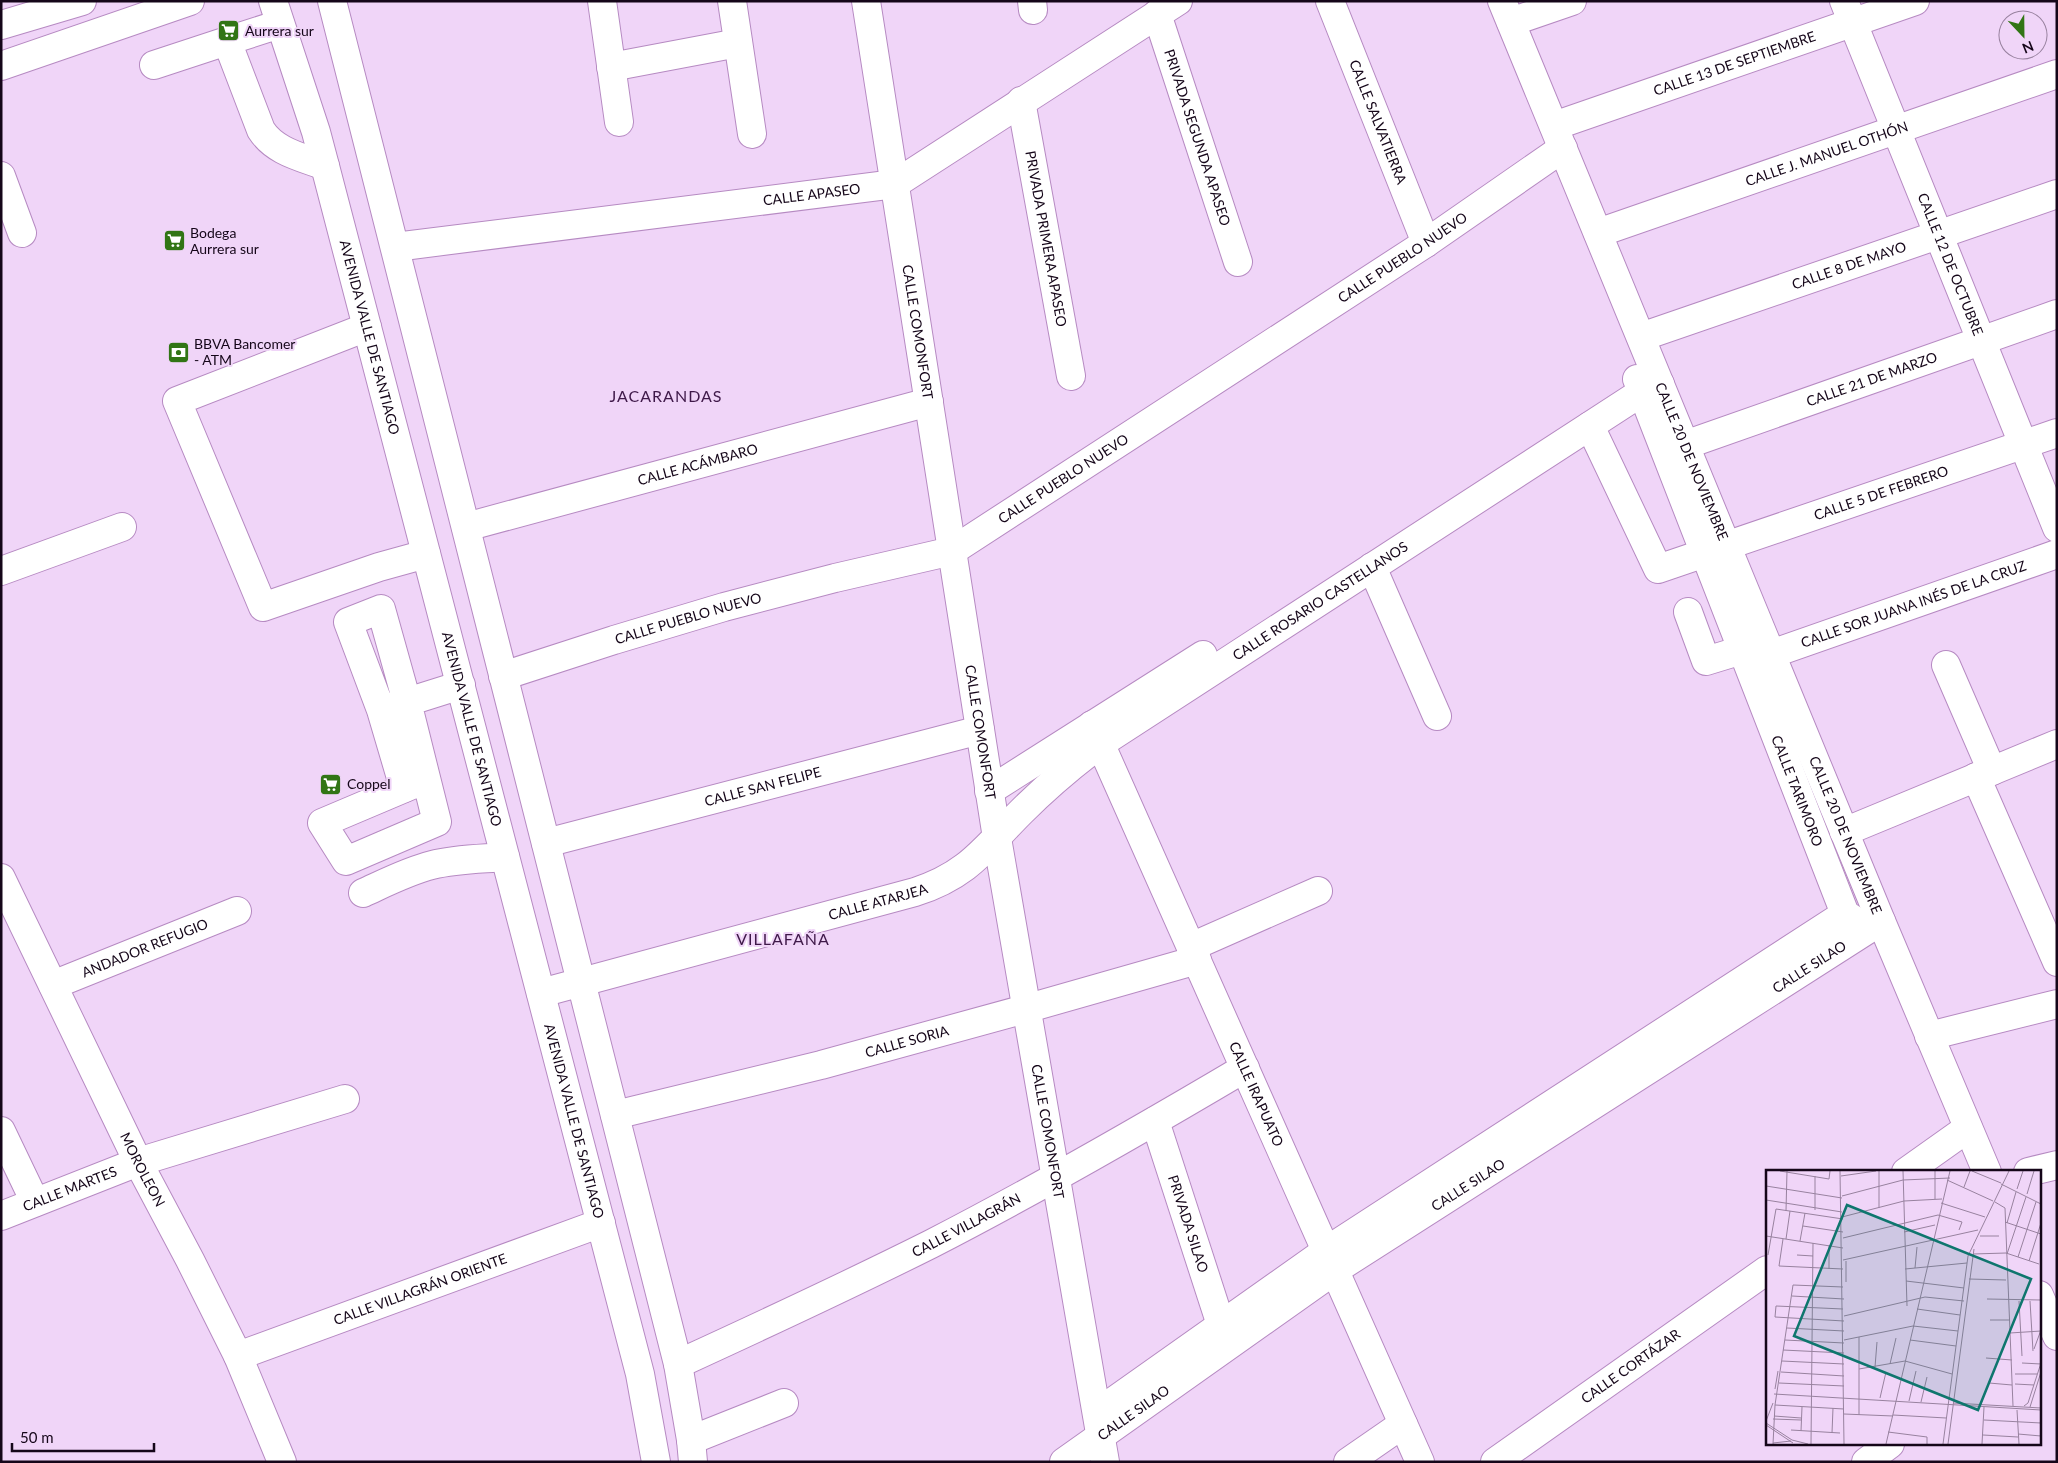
<svg xmlns="http://www.w3.org/2000/svg" width="2058" height="1463" viewBox="0 0 2058 1463" font-family="Lato,sans-serif">
<style>
.lines{fill:none;stroke-linecap:round;stroke-linejoin:round}
.minor-casing{stroke:#b68ac2;stroke-width:30}
.major-casing{stroke:#b68ac2;stroke-width:30}
.minor{stroke:#fff;stroke-width:28}
.major{stroke:#fff;stroke-width:28}
.labels{text-anchor:middle;stroke-width:4;stroke-linejoin:round;paint-order:stroke}
.poi-label{font-size:14px;fill:#150619;stroke:#f0d5f8;text-anchor:start}
.street-label{font-size:14px;fill:#150619;stroke:#f0d5f8}
.quarter-label{font-size:16px;letter-spacing:1px;fill:#3f1949;stroke:#f0d5f8}
.inset-road{fill:none;stroke:#98829f;stroke-width:1}
.view{fill:#0f766e;fill-opacity:0.15;stroke:#0f766e;stroke-width:2.5}
.inset-edge{fill:none;stroke:#150619;stroke-width:2.5}
</style>
<rect width="100%" height="100%" fill="#f0d5f8"/>
<g class="lines">
<defs>
<g id="minor">
<polyline points="602,1 619,122"/>
<polyline points="732,1 752,134"/>
<path id="s1" d="M 866,1 L 997,838 L 1105,1462"/>
<polyline points="1032,1 1033,10"/>
<path id="s2" d="M 1330,1 L 1426,243"/>
<path id="s3" d="M 1502,1 L 1881,921 L 1987,1172"/>
<path id="s4" d="M 1844,1 L 2057,528"/>
<path id="s5" d="M 1157,14 L 1238,262"/>
<polyline points="1511,22 1572,1"/>
<polyline points="1,25 82,1"/>
<polyline points="227,41 280,24"/>
<path d="M 154,65 L 227,41 L 261,130 C 275,152 302,157 325,166"/>
<polyline points="1,66 190,1"/>
<polyline points="611,67 738,43"/>
<path id="s6" d="M 1021,101 L 1071,376"/>
<path id="s7" d="M 1554,126 L 1915,1"/>
<polyline points="1,176 22,233"/>
<path id="s8" d="M 1598,233 L 2057,74"/>
<path id="s9" d="M 395,247 L 895,184 L 1178,1"/>
<polyline points="367,327 177,401 263,607 379,567 426,554"/>
<path id="s10" d="M 1641,337 L 2057,194"/>
<path id="s11" d="M 1637,379 L 1845,914 L 1859,923"/>
<path id="s12" d="M 1590,426 L 1658,569 L 2057,433"/>
<path id="s13" d="M 1685,445 L 2057,314"/>
<path id="s14" d="M 466,527 L 929,402"/>
<polyline points="1372,567 1437,716"/>
<polyline points="1,571 122,527"/>
<polyline points="1688,612 1706,661 1742,650"/>
<path id="s15" d="M 1771,654 L 2057,554"/>
<polyline points="1946,665 1992,771"/>
<path id="s16" d="M 503,676 L 614,640 L 724,607 L 835,578 L 952,551 L 1426,243 L 1563,148"/>
<polyline points="381,710 407,702 381,609 348,622 381,710 404,788"/>
<path id="s17" d="M 1092,725 L 1420,1462"/>
<polyline points="1976,777 2057,962"/>
<polyline points="426,779 322,823 346,861 437,822 407,702 461,685"/>
<polyline points="989,791 1203,655"/>
<polyline points="1844,832 2057,744"/>
<path id="s18" d="M 546,843 L 980,730"/>
<path id="s19" d="M 1,878 L 138,1162 L 190,1260 L 238,1356 L 282,1462"/>
<path d="M 363,893 C 385,883 408,871 432,865 C 455,859 481,859 505,857"/>
<polyline points="1191,947 1318,891"/>
<path id="s20" d="M 53,985 L 237,911"/>
<path id="s21" d="M 541,993 L 915,892 C 968,875 984,849 1021,812 C 1046,787 1072,765 1100,744 L 1642,392 L 1660,384"/>
<polyline points="1929,1036 2057,1004"/>
<path id="s22" d="M 615,1115 L 821,1065 L 1025,1009 L 1197,960"/>
<path id="s23" d="M 1155,1121 L 1221,1325"/>
<polyline points="1,1131 35,1202"/>
<polyline points="1906,1172 1968,1128"/>
<polyline points="2028,1172 2057,1165"/>
<path id="s24" d="M 1,1216 L 138,1162 L 345,1099"/>
<polyline points="2039,1295 2057,1336"/>
<path id="s25" d="M 238,1356 L 601,1223"/>
<path id="s26" d="M 678,1364 C 763,1325 847,1286 931,1244 C 1038,1189 1142,1129 1245,1068"/>
<polyline points="1097,1413 1326,1251 1845,914"/>
<polyline points="691,1440 784,1403"/>
<path id="s27" d="M 1064,1462 L 1335,1270 L 1881,921"/>
<polyline points="1348,1462 1403,1424"/>
<path id="s28" d="M 1495,1462 L 1767,1270"/>
<polyline points="1866,1462 1890,1444"/>
</g>
<g id="major">
<path id="s29" d="M 273,1 L 316,132 L 325,166 L 640,1374 L 656,1462"/>
<polyline points="332,1 678,1364 691,1440 693,1462"/>
</g>
</defs>
<use href="#minor" class="minor-casing"/>
<use href="#major" class="major-casing"/>
<use href="#minor" class="minor"/>
<use href="#major" class="major"/>
</g>
<defs>
<symbol id="supermarket-square" viewBox="-11 -11 22 22"><rect x="-9" y="-9" width="18" height="18" rx="4" fill="#317515" stroke="#f0d5f8"/><path d="M-6-5.5h2.5l.6 2H6L4.5 2H-2.5L-4.4-4H-6ZM-1.5 3.2a1.3 1.3 0 1 0 .1 0ZM3 3.2a1.3 1.3 0 1 0 .1 0Z" fill="#fff"/></symbol>
<symbol id="bank-square" viewBox="-11 -11 22 22"><rect x="-9" y="-9" width="18" height="18" rx="4" fill="#317515" stroke="#f0d5f8"/><path d="M-6-4H6V4H-6ZM0-2.3a2.3 2.3 0 1 0 0 4.6a2.3 2.3 0 1 0 0-4.6Z" fill="#fff"/></symbol>
</defs>
<g fill-rule="evenodd">
<use href="#supermarket-square" x="216" y="18" width="25" height="25"/>
<use href="#supermarket-square" x="162" y="228" width="25" height="25"/>
<use href="#bank-square" x="166" y="340" width="25" height="25"/>
<use href="#supermarket-square" x="318" y="772" width="25" height="25"/>
</g>
<g class="labels">
<g class="poi-label">
<text x="245" y="36">Aurrera sur</text>
<text x="190" y="238">Bodega<tspan x="190" dy="16">Aurrera sur</tspan></text>
<text x="194" y="349">BBVA Bancomer<tspan x="194" dy="16">- ATM</tspan></text>
<text x="347" y="789">Coppel</text>
</g>
<g class="street-label">
<text dy="5" stroke="none"><textPath href="#s7" startOffset="191">CALLE 13 DE SEPTIEMBRE</textPath></text>
<text dy="5" stroke="none"><textPath href="#s2" startOffset="130">CALLE SALVATIERRA</textPath></text>
<text dy="5" stroke="none"><textPath href="#s5" startOffset="130">PRIVADA SEGUNDA APASEO</textPath></text>
<text dy="5" stroke="none"><textPath href="#s8" startOffset="242">CALLE J. MANUEL OTHÓN</textPath></text>
<text dy="5" stroke="none"><textPath href="#s9" startOffset="420">CALLE APASEO</textPath></text>
<text dy="5" stroke="none"><textPath href="#s6" startOffset="140">PRIVADA PRIMERA APASEO</textPath></text>
<text dy="5" stroke="none"><textPath href="#s16" startOffset="1004">CALLE PUEBLO NUEVO</textPath></text>
<text dy="5" stroke="none"><textPath href="#s4" startOffset="284">CALLE 12 DE OCTUBRE</textPath></text>
<text dy="5" stroke="none"><textPath href="#s10" startOffset="220">CALLE 8 DE MAYO</textPath></text>
<text dy="5" stroke="none"><textPath href="#s1" startOffset="335">CALLE COMONFORT</textPath></text>
<text dy="5" stroke="none"><textPath href="#s29" startOffset="350">AVENIDA VALLE DE SANTIAGO</textPath></text>
<text dy="5" stroke="none"><textPath href="#s13" startOffset="198">CALLE 21 DE MARZO</textPath></text>
<text dy="5" stroke="none"><textPath href="#s3" startOffset="498">CALLE 20 DE NOVIEMBRE</textPath></text>
<text dy="5" stroke="none"><textPath href="#s14" startOffset="240">CALLE ACÁMBARO</textPath></text>
<text dy="5" stroke="none"><textPath href="#s16" startOffset="599">CALLE PUEBLO NUEVO</textPath></text>
<text dy="5" stroke="none"><textPath href="#s12" startOffset="394">CALLE 5 DE FEBRERO</textPath></text>
<text dy="5" stroke="none"><textPath href="#s21" startOffset="889">CALLE ROSARIO CASTELLANOS</textPath></text>
<text dy="5" stroke="none"><textPath href="#s15" startOffset="151">CALLE SOR JUANA INÉS DE LA CRUZ</textPath></text>
<text dy="5" stroke="none"><textPath href="#s16" startOffset="194">CALLE PUEBLO NUEVO</textPath></text>
<text dy="5" stroke="none"><textPath href="#s29" startOffset="755">AVENIDA VALLE DE SANTIAGO</textPath></text>
<text dy="5" stroke="none"><textPath href="#s1" startOffset="740">CALLE COMONFORT</textPath></text>
<text dy="5" stroke="none"><textPath href="#s18" startOffset="224">CALLE SAN FELIPE</textPath></text>
<text dy="5" stroke="none"><textPath href="#s11" startOffset="442">CALLE TARIMORO</textPath></text>
<text dy="5" stroke="none"><textPath href="#s3" startOffset="902">CALLE 20 DE NOVIEMBRE</textPath></text>
<text dy="5" stroke="none"><textPath href="#s21" startOffset="349">CALLE ATARJEA</textPath></text>
<text dy="5" stroke="none"><textPath href="#s20" startOffset="99">ANDADOR REFUGIO</textPath></text>
<text dy="5" stroke="none"><textPath href="#s27" startOffset="895">CALLE SILAO</textPath></text>
<text dy="5" stroke="none"><textPath href="#s22" startOffset="301">CALLE SORIA</textPath></text>
<text dy="5" stroke="none"><textPath href="#s17" startOffset="404">CALLE IRAPUATO</textPath></text>
<text dy="5" stroke="none"><textPath href="#s29" startOffset="1160">AVENIDA VALLE DE SANTIAGO</textPath></text>
<text dy="5" stroke="none"><textPath href="#s1" startOffset="1145">CALLE COMONFORT</textPath></text>
<text dy="5" stroke="none"><textPath href="#s19" startOffset="324">MOROLEON</textPath></text>
<text dy="5" stroke="none"><textPath href="#s27" startOffset="490">CALLE SILAO</textPath></text>
<text dy="5" stroke="none"><textPath href="#s24" startOffset="74">CALLE MARTES</textPath></text>
<text dy="5" stroke="none"><textPath href="#s23" startOffset="108">PRIVADA SILAO</textPath></text>
<text dy="5" stroke="none"><textPath href="#s26" startOffset="320">CALLE VILLAGRÁN</textPath></text>
<text dy="5" stroke="none"><textPath href="#s25" startOffset="194">CALLE VILLAGRÁN ORIENTE</textPath></text>
<text dy="5" stroke="none"><textPath href="#s28" startOffset="166">CALLE CORTÁZAR</textPath></text>
<text dy="5" stroke="none"><textPath href="#s27" startOffset="85">CALLE SILAO</textPath></text>
</g>
<g class="quarter-label">
<text x="666" y="402">JACARANDAS</text>
<text x="783" y="945">VILLAFAÑA</text>
</g>
</g>
<g transform="translate(1766 1170)">
<rect width="275" height="275" fill="#f0d5f8"/>
<path class="inset-road" d="M 14,1 L 63,9 L 64,1M 74,1 L 78,274M 113,1 L 113,38M 137,1 L 141,136M 169,1 L 169,29M 206,1 L 235,13M 49,6 L 49,40M 75,6 L 110,1M 181,10 L 227,31M 235,14 L 275,34M 0,16 L 76,28M 198,17 L 204,1M 251,19 L 257,1M 261,24 L 268,1M 76,26 L 137,10 L 184,8M 0,30 L 76,42M 229,32 L 239,38 L 247,236M 175,33 L 219,47M 20,41 L 21,1M 76,47 L 138,31 L 176,29M 239,52 L 275,64M 241,53 L 250,22M 37,56 L 77,62M 138,62 L 169,55M 0,66 L 77,78M 214,66 L 233,66M 77,68 L 172,45 L 196,52 L 193,60M 17,69 L 13,96 L 77,99M 20,69 L 24,41M 34,71 L 39,43M 63,75 L 63,99M 207,84 L 240,83 L 273,94M 241,84 L 260,27M 2,85 L 10,39 L 77,49M 31,85 L 47,86M 252,87 L 270,32M 275,88 L 275,132M 77,90 L 212,60M 263,91 L 275,53M 149,98 L 151,77M 139,99 L 201,93M 203,109 L 240,110M 140,111 L 198,118M 80,112 L 80,91M 26,126 L 78,129M 221,129 L 275,130M 253,131 L 256,186M 264,131 L 267,181M 77,139 L 10,136 L 9,147 L 78,151M 151,139 L 194,145M 78,146 L 159,127 L 198,131M 224,150 L 243,150M 21,158 L 78,161M 244,163 L 275,161M 19,170 L 78,173M 78,170 L 147,156 L 192,161M 144,170 L 190,176M 268,179 L 275,160M 17,180 L 78,183M 220,188 L 246,190M 16,191 L 78,194M 256,193 L 275,194M 124,194 L 130,168M 109,197 L 111,172M 93,199 L 139,191 L 186,204M 15,202 L 78,206M 249,204 L 271,204M 13,213 L 78,216M 223,213 L 246,215M 249,214 L 268,215M 9,219 L 12,201M 8,224 L 275,240M 114,228 L 120,202M 143,231 L 150,201M 155,232 L 161,207M 187,233 L 275,238M 9,235 L 78,239M 258,236 L 262,233 L 275,193M 264,237 L 275,202M 251,240 L 253,274M 78,244 L 127,246M 93,245 L 93,167M 127,245 L 180,248M 8,246 L 35,248M 7,249 L 35,250M 218,250 L 275,253M 0,251 L 7,233M 0,253 L 26,270 L 42,274M 0,255 L 27,273M 25,260 L 74,263M 35,261 L 36,237M 122,262 L 161,267 L 161,274M 66,263 L 67,238M 252,264 L 275,266M 217,265 L 252,267M 7,273 L 25,271M 7,274 L 9,235 L 27,115 L 77,117M 45,274 L 47,73M 120,274 L 184,1M 177,274 L 202,86 L 243,1M 182,274 L 208,79M 216,274 L 218,237"/>
<path class="view" d="M 81,35 L 265,109 L 212,240 L 28,166 Z"/>
<rect width="275" height="275" class="inset-edge"/>
</g>
<rect width="2058" height="1463" fill="none" stroke="#150619" stroke-width="5"/>
<g transform="translate(2023 35) rotate(158)"><circle r="24" fill="#f0d5f8" stroke="#98829f"/>
<path d="M0-4L9 19L0 12L-9 19Z" fill="#317515"/>
<text y="-8" font-size="14" font-weight="bold" text-anchor="middle" fill="#150619">N</text>
</g>
<path d="M12 1443v8h142v-8" fill="none" stroke="#150619" stroke-width="2.5"/>
<text x="20" y="1443" font-size="15" fill="#150619" stroke="#f0d5f8" stroke-width="4" paint-order="stroke">50 m</text>
</svg>
